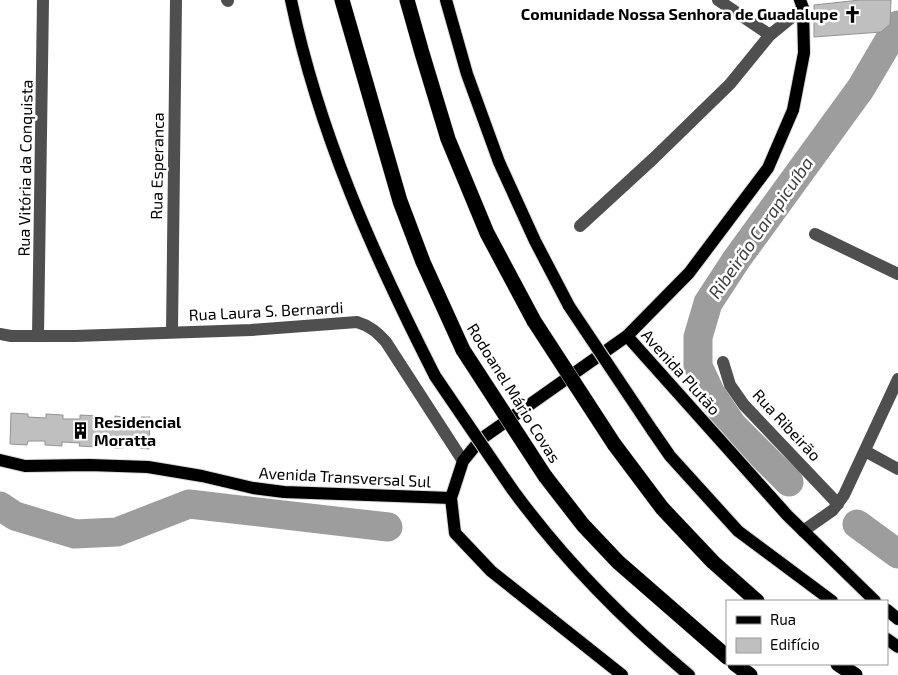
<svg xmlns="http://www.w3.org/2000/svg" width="898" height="675" viewBox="0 0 898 675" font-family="'Exo 2',sans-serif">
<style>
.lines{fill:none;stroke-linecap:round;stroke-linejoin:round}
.river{stroke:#9d9d9d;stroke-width:29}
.building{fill:#bfbfbf;stroke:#939393}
.major-casing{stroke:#dbdbdb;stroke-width:14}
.highway-casing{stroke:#dbdbdb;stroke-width:16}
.minor{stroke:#4f4f4f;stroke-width:12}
.major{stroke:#000;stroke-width:12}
.highway{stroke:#000;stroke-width:15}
.major-bridge-casing{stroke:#dbdbdb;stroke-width:14;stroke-linecap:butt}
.highway-bridge-casing{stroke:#dbdbdb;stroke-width:16;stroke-linecap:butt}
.major-bridge{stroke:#000;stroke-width:12}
.highway-bridge{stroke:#000;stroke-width:15}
.labels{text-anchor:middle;stroke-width:5;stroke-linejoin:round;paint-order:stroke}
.poi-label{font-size:16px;font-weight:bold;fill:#000;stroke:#fff;text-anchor:end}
.street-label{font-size:16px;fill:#000;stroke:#fff}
.water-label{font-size:18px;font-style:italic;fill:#3e3e3e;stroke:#fff}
</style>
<rect width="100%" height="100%" fill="#fff"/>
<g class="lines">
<g class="river">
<polyline points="789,482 732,425 711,394 698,366 698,337 708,303 736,260 861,88 898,25"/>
<polyline points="0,506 15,516 75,534 117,532 189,504 388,527"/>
<polyline points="857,524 898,554"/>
</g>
</g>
<g class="building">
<polygon points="860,0 891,0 890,24 881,32 814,37 814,5"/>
<polygon points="11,413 28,414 28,417 46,418 46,414 63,415 63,419 80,419 80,415 98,416 98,420 115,420 115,416 124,417 124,420 141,421 141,417 150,417 149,449 140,448 140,444 123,444 123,448 114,448 114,444 97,443 97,447 79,446 80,443 62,442 62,446 45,445 45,441 28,441 27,445 10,444"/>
</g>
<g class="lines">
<defs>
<g id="major">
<path d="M 291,0 C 319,134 373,254 435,376"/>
<polyline points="446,0 467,74 499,162 535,241 569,306"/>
<polyline points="627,336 787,515 875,601"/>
<polyline points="652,430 670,456 738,531 832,601"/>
<polyline points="0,460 25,466 89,465 148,467 202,476 253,488 284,492 451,498"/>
<path d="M 512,489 C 563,559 623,620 689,675"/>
<polyline points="887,610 898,619"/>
<polyline points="887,639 898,647"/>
<polyline points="622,675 491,571 455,533 451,498 463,461 481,439 627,336 689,273 768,168 793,110 804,53 803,8 800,0"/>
</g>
<g id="highway">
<polyline points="342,0 400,201 423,262 463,350"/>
<polyline points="407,0 422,53 448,139 487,233 534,321"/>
<polyline points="614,444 662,508 713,562 757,601"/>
<polyline points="545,476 583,525 618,562 727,657"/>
<polyline points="735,664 750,675"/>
<polyline points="838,664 855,675"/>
</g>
</defs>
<use href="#major" class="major-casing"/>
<use href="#highway" class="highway-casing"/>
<g class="minor">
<polyline points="227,0 228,1"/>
<polyline points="718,0 770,35"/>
<polyline points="580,226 654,158 730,84 770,35 803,8"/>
<polyline points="815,234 898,274"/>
<polyline points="172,332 176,0"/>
<path d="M 0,334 L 11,336 L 75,336 L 251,330 L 357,322 C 370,326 377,332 386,342 L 463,461"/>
<polyline points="38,336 43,0"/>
<polyline points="723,362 730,385 744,405 838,504"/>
<polyline points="865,451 898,469"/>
<polyline points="803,531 833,510 844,495 898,379"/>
</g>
<use href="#major" class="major"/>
<use href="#highway" class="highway"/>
<defs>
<g id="major-bridge">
<polyline points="569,306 652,430"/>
<polyline points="435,376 512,489"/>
</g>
<g id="highway-bridge">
<polyline points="534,321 614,444"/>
<polyline points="463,350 545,476"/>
</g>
</defs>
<use href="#major-bridge" class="major-bridge-casing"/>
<use href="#highway-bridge" class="highway-bridge-casing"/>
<use href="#major-bridge" class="major-bridge"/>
<use href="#highway-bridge" class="highway-bridge"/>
</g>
<defs>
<symbol id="church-bare" viewBox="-9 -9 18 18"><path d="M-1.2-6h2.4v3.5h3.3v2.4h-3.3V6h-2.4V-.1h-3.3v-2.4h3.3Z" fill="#000" stroke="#fff" stroke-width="2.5" paint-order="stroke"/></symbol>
<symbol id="building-bare" viewBox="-9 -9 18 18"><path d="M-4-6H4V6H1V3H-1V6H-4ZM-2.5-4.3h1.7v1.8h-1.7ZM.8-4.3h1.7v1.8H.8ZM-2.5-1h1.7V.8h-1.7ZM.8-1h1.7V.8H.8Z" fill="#000" stroke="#fff" stroke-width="2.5" paint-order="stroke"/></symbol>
</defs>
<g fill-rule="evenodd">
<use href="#church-bare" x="840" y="2" width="25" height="25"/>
<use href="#building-bare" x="68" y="418" width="25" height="25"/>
</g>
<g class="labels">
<g class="poi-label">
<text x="838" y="20">Comunidade Nossa Senhora de Guadalupe</text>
<text x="94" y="428" text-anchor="start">Residencial<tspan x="94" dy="18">Moratta</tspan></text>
</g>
<g class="street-label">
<text transform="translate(157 166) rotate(-89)" y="6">Rua Esperanca</text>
<text transform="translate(25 168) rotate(-89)" y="6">Rua Vitória da Conquista</text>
<text transform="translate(266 311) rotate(-3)" y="6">Rua Laura S. Bernardi</text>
<text transform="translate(681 372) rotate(48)" y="6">Avenida Plutão</text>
<text transform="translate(514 393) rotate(58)" y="6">Rodoanel Mário Covas</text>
<text transform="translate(787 425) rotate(47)" y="6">Rua Ribeirão</text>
<text transform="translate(345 477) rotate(3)" y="6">Avenida Transversal Sul</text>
</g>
<g class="water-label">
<text transform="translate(761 228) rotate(-55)" y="6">Ribeirão Carapicuíba</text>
</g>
</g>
<rect x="726" y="600" width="162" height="65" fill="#ffffff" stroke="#999999"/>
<rect x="736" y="616" width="25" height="8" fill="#000000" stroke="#999999"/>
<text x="770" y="625" font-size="15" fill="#000000">Rua</text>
<rect x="736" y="638" width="25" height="15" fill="#bfbfbf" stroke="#999999"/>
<text x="770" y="650" font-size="15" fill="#000000">Edifício</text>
</svg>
